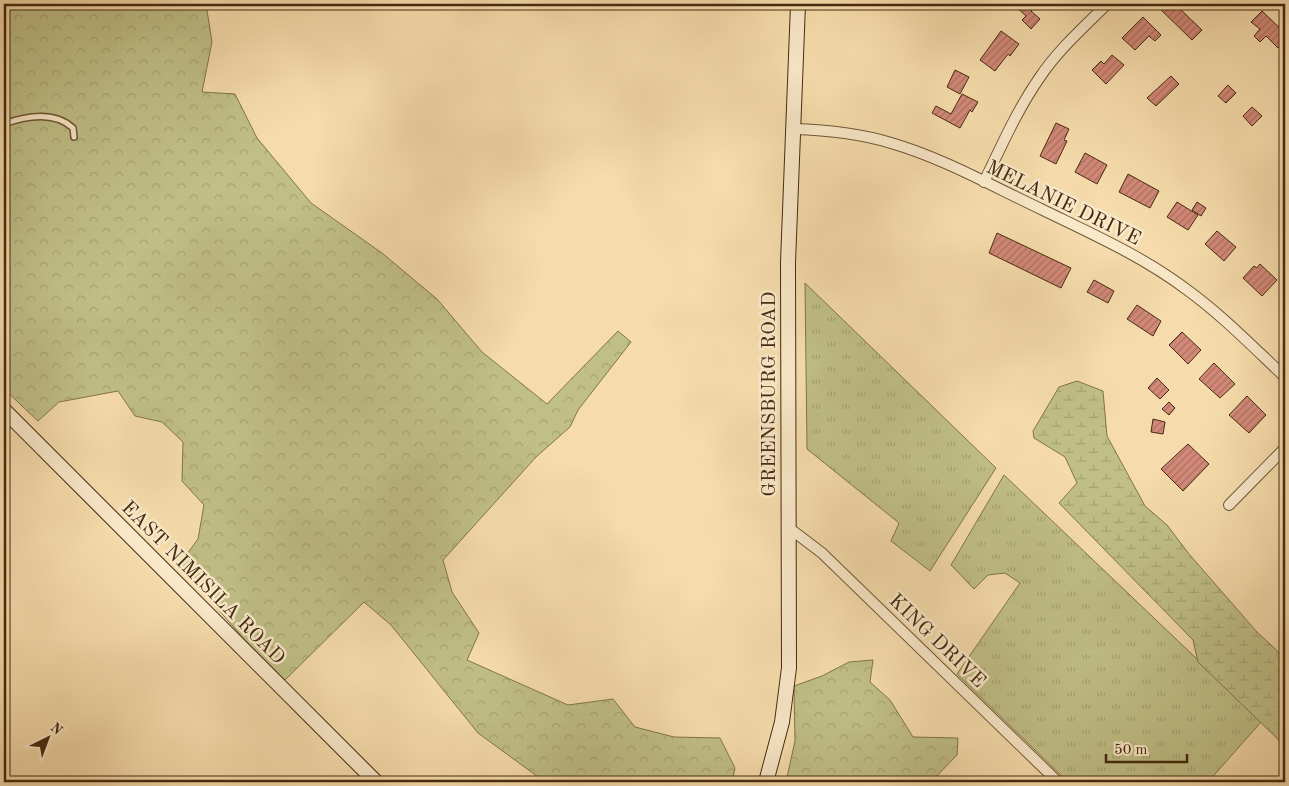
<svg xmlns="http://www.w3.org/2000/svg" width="1289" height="786" viewBox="0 0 1289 786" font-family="'Old Standard TT',serif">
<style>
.grass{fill:url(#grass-tufts);stroke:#82744b}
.forest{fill:url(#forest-crowns);stroke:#82744b}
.wetland{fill:url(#wetland-marsh);stroke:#82744b}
.building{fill:url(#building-hatch);stroke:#452a0f}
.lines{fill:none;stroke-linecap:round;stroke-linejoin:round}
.lane-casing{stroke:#715636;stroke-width:8}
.street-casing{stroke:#715636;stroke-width:12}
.secondary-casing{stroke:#452a0f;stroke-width:16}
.lane{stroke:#f9e8c9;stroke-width:5}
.street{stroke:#f9e8c9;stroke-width:10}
.secondary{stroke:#f9e8c9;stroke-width:14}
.labels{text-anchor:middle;stroke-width:5;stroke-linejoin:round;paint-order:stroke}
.street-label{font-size:20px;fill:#452a0f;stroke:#f9e8c9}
</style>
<defs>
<pattern id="grass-tufts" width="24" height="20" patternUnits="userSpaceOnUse" patternTransform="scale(1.25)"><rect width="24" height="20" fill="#c0bf87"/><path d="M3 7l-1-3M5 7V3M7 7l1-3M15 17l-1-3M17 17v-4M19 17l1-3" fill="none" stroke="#a6a473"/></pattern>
<pattern id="forest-crowns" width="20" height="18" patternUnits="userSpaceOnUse" patternTransform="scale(1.25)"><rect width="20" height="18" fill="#c0bf87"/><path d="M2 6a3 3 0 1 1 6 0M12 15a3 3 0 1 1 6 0" fill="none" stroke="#a6a473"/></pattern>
<pattern id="wetland-marsh" width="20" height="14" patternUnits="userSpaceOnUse" patternTransform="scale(1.25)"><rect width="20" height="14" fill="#c0bf87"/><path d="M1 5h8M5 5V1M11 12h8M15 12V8" fill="none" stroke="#a6a473"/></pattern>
<pattern id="building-hatch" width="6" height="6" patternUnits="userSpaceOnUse" patternTransform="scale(1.25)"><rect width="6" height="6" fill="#d38979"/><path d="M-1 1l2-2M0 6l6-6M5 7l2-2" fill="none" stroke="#ad7062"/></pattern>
</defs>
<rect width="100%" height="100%" fill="#f6dcac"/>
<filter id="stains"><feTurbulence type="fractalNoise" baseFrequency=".004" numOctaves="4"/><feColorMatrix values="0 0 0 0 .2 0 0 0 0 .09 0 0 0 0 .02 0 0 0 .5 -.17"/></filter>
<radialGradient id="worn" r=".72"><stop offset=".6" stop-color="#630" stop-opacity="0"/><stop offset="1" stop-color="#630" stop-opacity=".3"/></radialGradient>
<g class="grass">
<polygon points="805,283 996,468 930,571 891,541 899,523 807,449"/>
<polygon points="1004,475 1262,721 1208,782 1068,782 957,674 1020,583 1005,573 988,575 974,589 951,565"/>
</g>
<g class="forest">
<polygon points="4,4 206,4 212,42 202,92 235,94 257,138 311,203 382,253 437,299 482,352 547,404 618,331 631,342 578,410 570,427 536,457 443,560 452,592 479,633 467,660 568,705 613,699 635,727 674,737 720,738 735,768 732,782 545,782 478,733 391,625 364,602 285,680 245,640 179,565 198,539 204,505 182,481 183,442 162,422 135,416 118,391 59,402 38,421 4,389"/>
<polygon points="873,660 870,682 890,700 913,737 958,738 957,755 931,782 786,782 795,741 794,686 822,676 849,662"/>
</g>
<polygon class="wetland" points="1077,381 1103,391 1107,436 1145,506 1167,525 1189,554 1257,632 1285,658 1285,746 1198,662 1193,640 1059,503 1077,483 1065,457 1034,438 1033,431 1059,387"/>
<g class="building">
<polygon points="1013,4 1039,4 1031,11 1040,19 1031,29 1022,20 1026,16"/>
<polygon points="1155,4 1185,4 1180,9 1202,30 1192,40"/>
<polygon points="1262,11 1285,33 1285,40 1278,48 1266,36 1260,42 1254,36 1260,29 1251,22"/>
<polygon points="1143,17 1161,35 1155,41 1149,36 1135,50 1122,38"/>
<polygon points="1001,31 1019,44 1010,56 1008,54 995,71 980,60"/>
<polygon points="1112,55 1124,65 1106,84 1092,70 1101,61 1104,64"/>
<polygon points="955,70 969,77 960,94 947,87"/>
<polygon points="1171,76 1179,84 1156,106 1147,98"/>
<polygon points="1228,85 1236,93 1226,103 1218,96"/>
<polygon points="962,94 978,102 972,112 970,110 960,128 932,113 936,106 951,114"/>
<polygon points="1252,107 1262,116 1252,126 1243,116"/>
<polygon points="1056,123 1069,129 1064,140 1067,141 1056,164 1040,156"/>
<polygon points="1085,153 1107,165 1097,184 1075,172"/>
<polygon points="1128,174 1159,191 1150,208 1119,192"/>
<polygon points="1177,202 1198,215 1188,230 1167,217"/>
<polygon points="1197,202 1206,208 1201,216 1192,210"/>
<polygon points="1217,231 1236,247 1224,261 1205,244"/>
<polygon points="997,233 1071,268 1061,288 989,253"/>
<polygon points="1260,264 1277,280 1262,296 1243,278 1254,266 1257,268"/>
<polygon points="1094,280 1114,291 1108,303 1087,292"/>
<polygon points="1137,305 1161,321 1153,336 1127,319"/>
<polygon points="1182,332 1201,350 1188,364 1169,345"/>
<polygon points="1214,363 1235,384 1220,398 1199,379"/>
<polygon points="1157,378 1169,390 1160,399 1148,388"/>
<polygon points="1247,396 1266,415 1249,433 1229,415"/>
<polygon points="1169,402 1175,408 1169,415 1162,409"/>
<polygon points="1153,419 1165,422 1163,434 1151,432"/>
<polygon points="1188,444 1209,464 1183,491 1161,469"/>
</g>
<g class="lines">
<defs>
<path id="lane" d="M 4,124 C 26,116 54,111 73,128 L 74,137"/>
<g id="street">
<path d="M 793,129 C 826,130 859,133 891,143 C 943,158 994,187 1043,210 C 1092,234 1142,256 1186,289 C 1222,315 1253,347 1285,377"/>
<path d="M 984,182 C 1001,147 1017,110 1040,77 C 1058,50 1084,27 1107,4"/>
<polyline points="1229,505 1285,448"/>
<polyline points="789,528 822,553 1058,782"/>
</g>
<g id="secondary">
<polyline points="4,410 376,782"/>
<polyline points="766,782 782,722 789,668 788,263 798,4"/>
</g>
</defs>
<use href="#lane" class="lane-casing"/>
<use href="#street" class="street-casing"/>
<use href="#secondary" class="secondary-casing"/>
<use href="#lane" class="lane"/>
<use href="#street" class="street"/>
<use href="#secondary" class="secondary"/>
</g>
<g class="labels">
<g class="street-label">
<text transform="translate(1064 202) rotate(26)" y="7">MELANIE DRIVE</text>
<text transform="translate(768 394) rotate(-90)" y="7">GREENSBURG ROAD</text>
<text transform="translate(204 582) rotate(45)" y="7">EAST NIMISILA ROAD</text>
<text transform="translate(938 640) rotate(44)" y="7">KING DRIVE</text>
</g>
</g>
<rect width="1289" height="786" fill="none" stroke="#f6dcac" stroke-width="20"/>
<rect x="5" y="5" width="1279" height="776" fill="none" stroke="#452a0f" stroke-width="2.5"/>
<rect x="10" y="10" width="1269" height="766" fill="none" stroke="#452a0f"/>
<g transform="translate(48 738) rotate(42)" stroke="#f9e8c9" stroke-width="4" paint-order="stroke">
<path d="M0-4L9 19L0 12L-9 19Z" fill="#452a0f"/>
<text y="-8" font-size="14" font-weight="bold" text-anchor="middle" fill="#452a0f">N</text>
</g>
<path d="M1106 754v8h81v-8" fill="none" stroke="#452a0f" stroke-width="2.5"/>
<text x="1114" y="754" font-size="15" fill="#452a0f" stroke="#f9e8c9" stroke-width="4" paint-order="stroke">50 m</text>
<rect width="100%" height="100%" filter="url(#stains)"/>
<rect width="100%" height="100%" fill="url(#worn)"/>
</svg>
